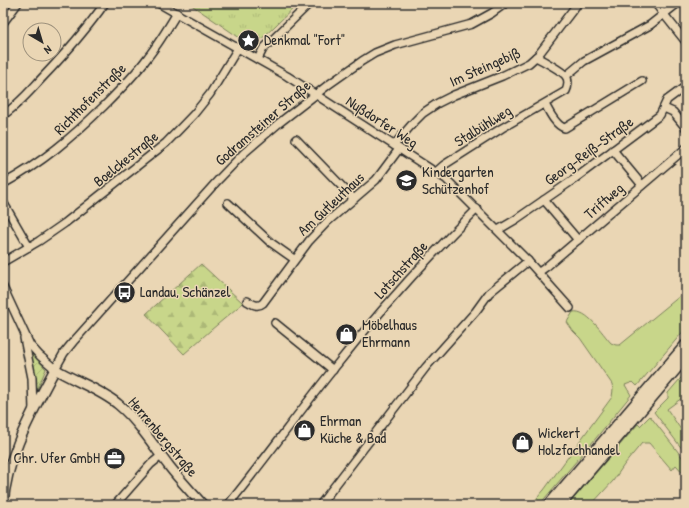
<svg xmlns="http://www.w3.org/2000/svg" width="689" height="508" viewBox="0 0 689 508" font-family="'Patrick Hand',sans-serif">
<style>
.grass{fill:#c8d68a;stroke:#7a805a}
.forest{fill:url(#forest-firs);stroke:#7a805a}
.park{fill:url(#park-tufts);stroke:#7a805a}
.garden{fill:url(#garden-furrows);stroke:#7a805a}
.lines{fill:none;stroke-linecap:round;stroke-linejoin:round}
.minor-casing{stroke:#2b2b2b;stroke-width:10}
.major-casing{stroke:#2b2b2b;stroke-width:12}
.highway-casing{stroke:#2b2b2b;stroke-width:13}
.minor{stroke:#ead6b4;stroke-width:7}
.major{stroke:#ead6b4;stroke-width:9}
.highway{stroke:#ead6b4;stroke-width:10}
.labels{text-anchor:middle;stroke-width:3;stroke-linejoin:round;paint-order:stroke}
.poi-label{font-size:15px;fill:#2b2b2b;stroke:#ead6b4;text-anchor:start}
.street-label{font-size:15px;fill:#2b2b2b;stroke:#ead6b4}
</style>
<defs>
<pattern id="forest-firs" width="22" height="20" patternUnits="userSpaceOnUse"><rect width="22" height="20" fill="#c8d68a"/><path d="M5 1l3.5 6h-7zM16 11l3.5 6h-7z" fill="#acb877"/></pattern>
<pattern id="park-tufts" width="24" height="20" patternUnits="userSpaceOnUse"><rect width="24" height="20" fill="#c8d68a"/><path d="M3 7l-1-3M5 7V3M7 7l1-3M15 17l-1-3M17 17v-4M19 17l1-3" fill="none" stroke="#acb877"/></pattern>
<pattern id="garden-furrows" width="10" height="10" patternUnits="userSpaceOnUse"><rect width="10" height="10" fill="#c8d68a"/><path d="M-1 1l2-2M0 10L10 0M9 11l2-2" fill="none" stroke="#acb877"/></pattern>
</defs>
<rect width="100%" height="100%" fill="#ead6b4"/>
<filter id="ink" filterUnits="userSpaceOnUse"><feTurbulence type="fractalNoise" baseFrequency=".025" numOctaves="2"/><feDisplacementMap in="SourceGraphic" scale="8" xChannelSelector="R" yChannelSelector="G"/><feConvolveMatrix kernelMatrix="1 2 1 2 8 2 1 2 1" color-interpolation-filters="sRGB"/></filter>
<g filter="url(#ink)">
<g class="grass">
<path d="M 686,291 L 686,328 L 637,386 L 633,382 L 625,385 L 631,395 L 596,438 L 539,505 L 531,505 L 544,490 L 612,397 L 613,390 L 612,384 L 580,338 L 573,331 L 567,322 L 573,312 C 587,309 602,333 611,343 L 616,345 L 620,345 Z"/>
<polygon points="686,372 686,395 667,409 686,437 686,454 654,412 668,398 668,393"/>
<polygon points="650,416 686,462 686,476 676,465 672,470 649,443 642,443 624,465 613,481 591,505 568,505 638,424 640,426"/>
</g>
<polygon class="forest" points="201,264 243,303 211,330 184,354 146,314"/>
<polygon class="park" points="183,3 299,3 253,47 190,4"/>
<polygon class="garden" points="28,349 46,369 36,392"/>
<g class="lines">
<defs>
<g id="minor">
<polyline points="158,3 287,76 446,179 528,261 570,308"/>
<polyline points="655,3 686,42"/>
<polyline points="3,23 18,3"/>
<polyline points="258,59 263,49 310,3"/>
<polyline points="566,76 584,61 650,25 678,3"/>
<path d="M 545,104 C 549,112 556,126 565,128 L 642,81"/>
<polyline points="664,108 673,112 686,128"/>
<path d="M 3,115 C 18,105 29,92 41,79 C 64,55 86,30 105,3"/>
<polyline points="296,139 354,199"/>
<polyline points="394,145 414,122 423,113 438,103 454,95 502,76 529,63 539,54 578,3"/>
<polyline points="613,150 642,185"/>
<path d="M 436,172 L 444,165 L 502,128 L 566,91 C 568,87 569,80 566,76 C 562,71 542,60 536,57"/>
<path d="M 3,184 C 43,162 71,138 104,106 C 120,90 135,75 148,57 C 159,43 168,28 177,13"/>
<polyline points="544,200 578,240"/>
<polyline points="3,202 29,247"/>
<polyline points="228,203 270,242 294,259"/>
<polyline points="498,230 515,220 573,180 660,115 667,100 686,86"/>
<polyline points="3,262 39,241 65,223 166,143 194,114 210,94 238,48"/>
<polyline points="539,272 546,267 686,148"/>
<polyline points="3,287 30,345 40,356 55,369 64,353 73,342 219,179 244,153 279,123 328,85 362,61 375,53 395,45 472,24 492,13 506,3"/>
<path d="M 247,301 C 253,304 257,308 263,303 L 309,241 L 327,222 L 376,180 L 399,149"/>
<polyline points="275,323 333,370"/>
<polyline points="24,338 32,378 33,411"/>
<polyline points="115,505 151,464 161,456"/>
<path d="M 228,505 C 263,462 296,416 331,372 C 376,315 425,260 477,209"/>
<polyline points="320,505 426,367 476,311 489,293 528,261"/>
</g>
<path id="major" d="M 3,505 C 6,456 33,411 55,369 C 76,382 100,389 119,405 C 139,422 153,445 169,466 C 180,480 191,492 203,505"/>
<g id="highway">
<polyline points="549,505 686,345"/>
<polyline points="560,505 686,357"/>
</g>
</defs>
<use href="#minor" class="minor-casing"/>
<use href="#major" class="major-casing"/>
<use href="#highway" class="highway-casing"/>
<use href="#minor" class="minor"/>
<use href="#major" class="major"/>
<use href="#highway" class="highway"/>
</g>
</g>
<defs>
<symbol id="sight-disc" viewBox="-11 -11 22 22"><circle r="9.5" fill="#2b2b2b" stroke="#ead6b4"/><path d="M0-6L1.8-2.2L6-1.7L2.9 1.2L3.7 5.4L0 3.3L-3.7 5.4L-2.9 1.2L-6-1.7L-1.8-2.2Z" fill="#fff"/></symbol>
<symbol id="school-disc" viewBox="-11 -11 22 22"><circle r="9.5" fill="#2b2b2b" stroke="#ead6b4"/><path d="M0-5L7-2L0 1L-7-2ZM-4 1L0 2.5L4 1V4Q0 6-4 4Z" fill="#fff"/></symbol>
<symbol id="bus-disc" viewBox="-11 -11 22 22"><circle r="9.5" fill="#2b2b2b" stroke="#ead6b4"/><path d="M-5-6H5V4H4V6H2V4H-2V6H-4V4H-5ZM-3.5-4V0h7V-4ZM-3.5 1.2v1.5H-2V1.2ZM2 1.2v1.5H3.5V1.2Z" fill="#fff"/></symbol>
<symbol id="shop-disc" viewBox="-11 -11 22 22"><circle r="9.5" fill="#2b2b2b" stroke="#ead6b4"/><path d="M-5-2.5h2.3a2.7 3.5 0 0 1 5.4 0H5L5.5 6h-11ZM-1.5-2.5h3a1.5 2.3 0 0 0-3 0Z" fill="#fff"/></symbol>
<symbol id="office-disc" viewBox="-11 -11 22 22"><circle r="9.5" fill="#2b2b2b" stroke="#ead6b4"/><path d="M-6-3h4V-5.5h4V-3h4V5H-6ZM-1-4.5V-3h2v-1.5ZM-6 0V1H6V0Z" fill="#fff"/></symbol>
</defs>
<g fill-rule="evenodd">
<use href="#sight-disc" x="236" y="28" width="25" height="25"/>
<use href="#school-disc" x="394" y="168" width="25" height="25"/>
<use href="#bus-disc" x="112" y="280" width="25" height="25"/>
<use href="#shop-disc" x="334" y="322" width="25" height="25"/>
<use href="#shop-disc" x="292" y="418" width="25" height="25"/>
<use href="#shop-disc" x="510" y="430" width="25" height="25"/>
<use href="#office-disc" x="102" y="446" width="25" height="25"/>
</g>
<g class="labels">
<g class="poi-label">
<text x="264" y="45">Denkmal "Fort"</text>
<text x="422" y="177">Kindergarten<tspan x="422" dy="17">Schützenhof</tspan></text>
<text x="140" y="297">Landau, Schänzel</text>
<text x="362" y="330">Möbelhaus<tspan x="362" dy="17">Ehrmann</tspan></text>
<text x="320" y="426">Ehrman<tspan x="320" dy="17">Küche &amp; Bad</tspan></text>
<text x="538" y="438">Wickert<tspan x="538" dy="17">Holzfachhandel</tspan></text>
<text x="100" y="463" text-anchor="end">Chr. Ufer GmbH</text>
</g>
<g class="street-label">
<text transform="translate(485 67) rotate(-24)" y="5">Im Steingebiß</text>
<text transform="translate(90 99) rotate(-45)" y="5">Richthofenstraße</text>
<text transform="translate(382 122) rotate(33)" y="5">Nußdorfer Weg</text>
<text transform="translate(263 123) rotate(-41)" y="5">Godramsteiner Straße</text>
<text transform="translate(483 126) rotate(-32)" y="5">Stalbühlweg</text>
<text transform="translate(589 151) rotate(-36)" y="5">Georg-Reiß-Straße</text>
<text transform="translate(126 159) rotate(-39)" y="5">Boelckestraße</text>
<text transform="translate(604 201) rotate(-41)" y="5">Triftweg</text>
<text transform="translate(331 204) rotate(-43)" y="5">Am Gutleuthaus</text>
<text transform="translate(401 270) rotate(-48)" y="5">Lotschstraße</text>
<text transform="translate(163 437) rotate(50)" y="5">Herrenbergstraße</text>
</g>
</g>
<rect width="689" height="508" fill="none" stroke="#ead6b4" stroke-width="16"/>
<rect x="8" y="8" width="673" height="492" fill="none" stroke="#2b2b2b" stroke-width="1.5" filter="url(#ink)"/>
<g transform="translate(42 42) rotate(142)"><circle r="19" fill="#ead6b4" stroke="#9e927d"/>
<path d="M0-3L7 15L0 10L-7 15Z" fill="#2b2b2b"/>
<text y="-6" font-size="11" font-weight="bold" text-anchor="middle" fill="#2b2b2b">N</text>
</g>
</svg>
